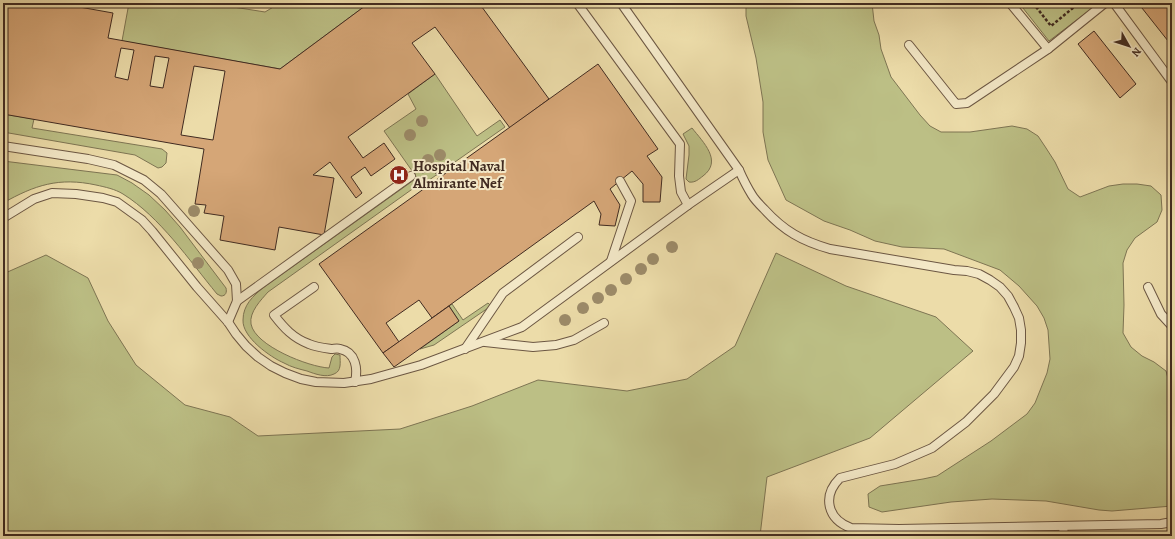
<svg xmlns="http://www.w3.org/2000/svg" width="1175" height="539" viewBox="0 0 1175 539" font-family="Alegreya,serif">
<style>
.green{fill:#bcbf85;stroke:#7e7553}
.building{fill:#d5a677;stroke:#412b21;fill-rule:evenodd}
.lines{fill:none;stroke-linecap:round;stroke-linejoin:round}
.service-casing{stroke:#6c5743;stroke-width:10}
.path{stroke:#412b21;stroke-width:2.5;stroke-dasharray:3 2;stroke-linecap:butt}
.service{stroke:#f3e8c7;stroke-width:8}
.tree{fill:#9c8b69}
.labels{text-anchor:middle;stroke-width:4;stroke-linejoin:round;paint-order:stroke}
.poi-label{font-size:15px;font-weight:bold;fill:#412b21;stroke:#f3e8c7;text-anchor:start}
</style>
<rect width="100%" height="100%" fill="#ecdca9"/>
<filter id="stains"><feTurbulence type="fractalNoise" baseFrequency=".005" numOctaves="4"/><feColorMatrix values="0 0 0 0 .2 0 0 0 0 .09 0 0 0 0 .02 0 0 0 .5 -.17"/></filter>
<radialGradient id="worn" r=".72"><stop offset=".6" stop-color="#630" stop-opacity="0"/><stop offset="1" stop-color="#630" stop-opacity=".3"/></radialGradient>
<g class="green">
<polygon points="129,3 208,3 265,12 280,3 369,3 280,69 122,41"/>
<polygon points="746,3 872,3 874,21 879,35 881,49 891,77 920,115 930,126 941,132 970,132 1012,126 1027,129 1038,136 1046,148 1055,162 1068,189 1080,197 1109,186 1123,184 1137,184 1151,186 1161,195 1162,210 1157,222 1135,238 1127,250 1123,263 1124,305 1123,333 1131,347 1142,356 1154,362 1166,371 1170,386 1172,406 1172,506 1112,511 1099,510 1046,501 992,499 951,502 882,512 869,507 868,494 880,486 923,479 937,476 991,441 1027,414 1035,403 1047,373 1050,359 1048,330 1044,318 1037,306 1019,286 1000,270 944,249 902,247 875,241 850,230 824,221 786,200 768,160 763,132 763,102 756,58 746,16"/>
<polygon points="1019,3 1099,3 1049,41"/>
<polygon points="435,74 477,136 500,120 505,127 422,185 384,131 416,109 408,94"/>
<polygon points="3,114 34,119 32,128 162,149 167,153 166,163 162,167 158,168 135,155 3,132"/>
<path d="M 692,128 C 703,142 723,161 703,176 C 699,179 695,183 689,182 L 686,179 L 689,155 L 689,146 L 683,134 Z"/>
<path d="M 3,161 L 117,175 L 132,183 L 149,195 L 165,210 L 180,227 L 226,288 C 227,292 226,296 221,296 L 217,294 C 189,260 160,217 123,194 C 115,189 105,187 96,185 C 59,177 35,185 3,203 Z"/>
<path d="M 414,180 L 418,185 L 268,292 C 261,300 249,312 251,324 C 255,346 309,367 329,368 L 332,357 L 335,354 L 340,355 C 340,362 342,371 334,374 C 326,378 315,374 307,371 C 299,369 291,367 284,363 C 270,357 242,337 243,320 C 243,305 253,296 264,287 Z"/>
<polygon points="776,253 846,286 936,317 973,351 870,438 767,477 760,536 3,536 3,274 46,255 88,278 108,321 136,365 185,405 230,417 258,436 400,429 472,406 538,380 627,391 687,379 735,346"/>
<polygon points="488,303 491,306 434,345 420,349 459,321 449,306 452,304 463,320"/>
</g>
<g class="building">
<path d="M 3,3 L 57,3 L 113,13 L 108,38 L 280,69 L 369,3 L 479,3 L 549,99 L 510,128 L 435,27 L 412,43 L 435,74 L 348,137 L 363,158 L 384,143 L 395,159 L 371,176 L 365,167 L 351,177 L 362,193 L 356,198 L 330,162 L 313,175 L 334,178 L 324,235 L 279,227 L 275,250 L 220,240 L 224,216 L 204,213 L 206,205 L 195,204 L 204,149 L 3,114 ZM 121,48 L 134,50 L 128,80 L 115,77 ZM 155,56 L 169,58 L 163,88 L 150,86 ZM 194,66 L 225,71 L 213,140 L 181,135 Z"/>
<polygon points="1138,3 1164,3 1172,13 1172,46"/>
<polygon points="1094,31 1136,84 1120,98 1078,44"/>
<polygon points="598,64 658,149 647,156 662,177 660,202 643,202 643,184 632,171 610,189 620,205 615,226 599,225 601,214 594,201 432,318 419,300 386,323 399,342 383,353 319,264"/>
<polygon points="449,306 459,321 394,367 383,353"/>
</g>
<g class="lines">
<defs>
<g id="service">
<polyline points="577,3 680,144 679,176 681,192 688,205"/>
<path d="M 621,3 L 739,170 C 743,179 747,187 752,195 C 755,200 760,205 764,209 C 784,231 802,241 830,249 L 954,270 L 967,271 L 979,274 L 990,280 L 1000,287 L 1008,296 L 1014,307 L 1019,318 L 1021,330 L 1021,343 L 1019,356 L 1014,367 L 994,394 L 966,422 L 932,448 L 895,464 L 840,478 C 822,496 827,519 851,528 L 899,529 L 1161,524 L 1172,522"/>
<polyline points="1010,3 1048,49"/>
<polyline points="1114,3 1172,82"/>
<polyline points="909,45 956,104 967,103 1048,49 1105,3"/>
<polyline points="3,146 88,159 114,165 144,180 161,194 228,270 236,284 237,301 228,322"/>
<polyline points="3,218 34,199 52,193 76,194 103,198 117,202 142,220 152,231 197,287 228,322 236,334 246,346 258,357 271,366 285,373 301,379 316,382 344,383 371,379 421,365 522,327 688,205 739,170"/>
<polyline points="611,261 631,201 620,181"/>
<path d="M 314,287 L 274,315 C 284,328 293,338 309,344 C 316,347 324,348 331,349 C 334,349 337,348 340,349 C 356,352 358,369 355,382"/>
<polyline points="1148,287 1161,314 1172,326"/>
<polyline points="237,301 411,176"/>
<polyline points="485,342 533,347 556,345 574,340 604,323"/>
<polyline points="465,349 503,293 578,237"/>
<polyline points="1063,526 1064,536"/>
</g>
</defs>
<use href="#service" class="service-casing"/>
<g class="path">
<polyline points="1033,3 1051,26 1079,3"/>
<polyline points="422,171 423,172 432,166 440,178"/>
</g>
<use href="#service" class="service"/>
</g>
<g class="tree">
<circle cx="422" cy="121" r="6"/>
<circle cx="410" cy="135" r="6"/>
<circle cx="440" cy="155" r="6"/>
<circle cx="428" cy="160" r="6"/>
<circle cx="194" cy="211" r="6"/>
<circle cx="672" cy="247" r="6"/>
<circle cx="653" cy="259" r="6"/>
<circle cx="198" cy="263" r="6"/>
<circle cx="641" cy="269" r="6"/>
<circle cx="626" cy="279" r="6"/>
<circle cx="611" cy="290" r="6"/>
<circle cx="598" cy="298" r="6"/>
<circle cx="583" cy="308" r="6"/>
<circle cx="565" cy="320" r="6"/>
</g>
<defs>
<symbol id="hospital-disc" viewBox="-11 -11 22 22"><circle r="9.5" fill="#8f2418" stroke="#f3e8c7"/><path d="M-5-5h3v3.5h4V-5h3V5h-3V1.5h-4V5h-3Z" fill="#fff"/></symbol>
</defs>
<g fill-rule="evenodd">
<use href="#hospital-disc" x="388" y="164" width="22" height="22"/>
</g>
<g class="labels">
<g class="poi-label">
<text x="413" y="171">Hospital Naval<tspan x="413" dy="17">Almirante Nef</tspan></text>
</g>
</g>
<rect width="1175" height="539" fill="none" stroke="#ecdca9" stroke-width="16"/>
<rect x="4" y="4" width="1167" height="531" fill="none" stroke="#412b21" stroke-width="2"/>
<rect x="8" y="8" width="1159" height="523" fill="none" stroke="#412b21"/>
<g transform="translate(1129 46) rotate(129)" stroke="#f3e8c7" stroke-width="3" paint-order="stroke">
<path d="M0-3L7 15L0 10L-7 15Z" fill="#412b21"/>
<text y="-6" font-size="11" font-weight="bold" text-anchor="middle" fill="#412b21">N</text>
</g>
<rect width="100%" height="100%" filter="url(#stains)"/>
<rect width="100%" height="100%" fill="url(#worn)"/>
</svg>
